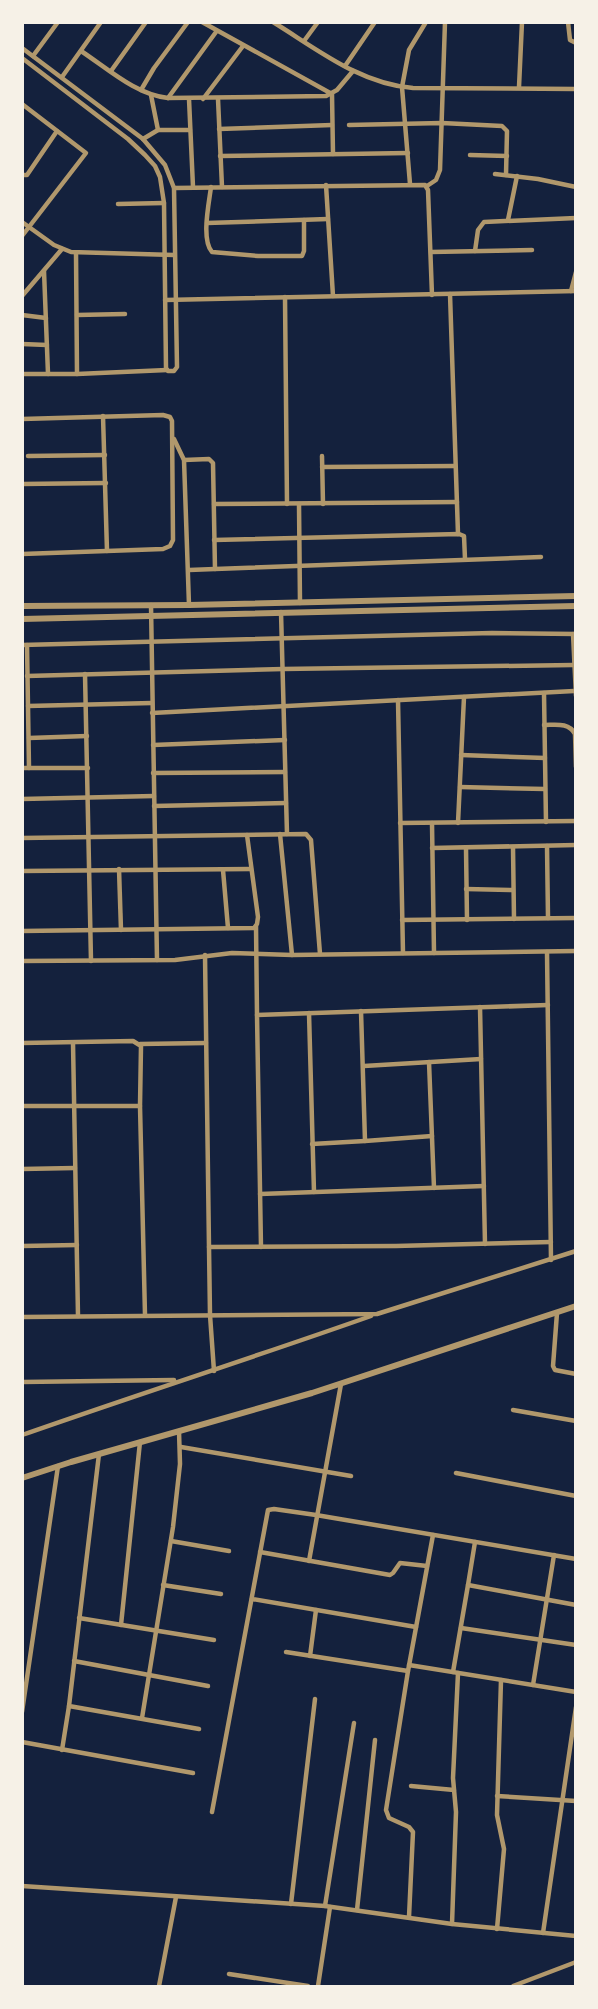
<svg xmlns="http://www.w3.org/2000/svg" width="598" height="2009" viewBox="0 0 598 2009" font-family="Karla,sans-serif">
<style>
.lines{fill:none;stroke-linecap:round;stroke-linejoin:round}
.minor{stroke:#b1986c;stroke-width:4.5}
.tertiary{stroke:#b1986c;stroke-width:6}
</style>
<rect width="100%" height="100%" fill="#14213d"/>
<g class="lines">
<g class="minor">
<polyline points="202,22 332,94 333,154"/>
<path d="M 273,22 C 317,49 360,84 413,88 L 576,89"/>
<polyline points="568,22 570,40 576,43"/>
<polyline points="304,41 318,22"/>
<polyline points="22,48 143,139 165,165 174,188 177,367 174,371 168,371 166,368 164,203 160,177 155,166 145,155 128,139 22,58"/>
<path d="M 81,51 C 107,68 136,95 168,98 L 326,96 L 337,90 L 353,71"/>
<polyline points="33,56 58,22"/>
<polyline points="345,66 375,22"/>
<polyline points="111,71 146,22"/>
<polyline points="62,77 101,22"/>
<polyline points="519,87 522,22"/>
<polyline points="141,90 154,68 188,22"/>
<polyline points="151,95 158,130"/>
<polyline points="168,98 216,32"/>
<polyline points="189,99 193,187"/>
<polyline points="203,99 243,46"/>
<polyline points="218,99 222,187"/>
<polyline points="22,104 86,153 22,236"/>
<polyline points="349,125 442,123 502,126 507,131 506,175"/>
<polyline points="219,129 332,125"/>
<polyline points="143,139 158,130 190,130"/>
<polyline points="470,155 507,156"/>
<polyline points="220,156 408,153"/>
<polyline points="495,174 538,179 576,187"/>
<polyline points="22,175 27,175 57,131"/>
<polyline points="410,184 402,87 409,50 426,22"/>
<polyline points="326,185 333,296"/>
<polyline points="427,186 436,180 440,170 445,22"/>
<path d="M 211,187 C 209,203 201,240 212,252 L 258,256 L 302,256 L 304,251 L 304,220"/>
<polyline points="174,188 425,185 428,190 432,295"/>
<polyline points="118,204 164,203"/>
<polyline points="508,220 517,176"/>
<polyline points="22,222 54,245 71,252 174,255"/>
<polyline points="207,223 328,219"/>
<polyline points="475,251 478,230 484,222 576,218"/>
<polyline points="431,252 532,250"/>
<polyline points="76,253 77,374"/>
<polyline points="44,271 48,374"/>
<polyline points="571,291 576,272"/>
<polyline points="450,294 458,534"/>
<polyline points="22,296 62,249"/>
<polyline points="285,297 287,504"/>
<polyline points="165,300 576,291"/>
<polyline points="22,315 46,318"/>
<polyline points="77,315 125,314"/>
<polyline points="22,344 47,345"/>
<polyline points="22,374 77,374 167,370"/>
<polyline points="103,416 107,551"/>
<polyline points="22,419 163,415 170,417 172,421 173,540 170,546 163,549 22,554"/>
<polyline points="174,439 184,460 189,605"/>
<polyline points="28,456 105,455"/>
<polyline points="322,456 323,504"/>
<polyline points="184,460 209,459 213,463 215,569 541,557"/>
<polyline points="322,467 455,466"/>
<polyline points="22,484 106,483"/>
<polyline points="214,504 457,502"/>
<polyline points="299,504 300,603"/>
<polyline points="214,540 459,534 464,536 465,559"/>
<polyline points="189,570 215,569"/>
<polyline points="151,605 157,960"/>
<polyline points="281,612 287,834"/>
<polyline points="573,634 576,696"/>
<polyline points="22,645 492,633 576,634"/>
<polyline points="27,645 29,768"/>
<polyline points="85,674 91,961"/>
<polyline points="27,676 283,669 573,665"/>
<polyline points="544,693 546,822"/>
<polyline points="398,700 403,953"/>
<polyline points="28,706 152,703"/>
<polyline points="152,713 574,691"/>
<path d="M 544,725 C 555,725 569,722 575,734 L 576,767"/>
<polyline points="29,738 87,736"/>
<polyline points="153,745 285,740"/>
<polyline points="461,755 545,758"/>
<polyline points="22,768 88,768"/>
<polyline points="153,773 285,772"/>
<polyline points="460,787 545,789"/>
<polyline points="22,799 154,796"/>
<polyline points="154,806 286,803"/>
<polyline points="400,823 576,821"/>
<polyline points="432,823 434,953"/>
<polyline points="458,823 464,697"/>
<polyline points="280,834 292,955"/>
<polyline points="22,838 306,834 311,840 320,954"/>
<polyline points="547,846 548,918"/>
<polyline points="513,847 514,919"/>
<polyline points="432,848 576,845"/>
<polyline points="466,848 467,920"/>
<polyline points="119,869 121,930"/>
<polyline points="223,870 228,928"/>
<polyline points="22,871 251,869"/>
<polyline points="466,889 513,890"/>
<polyline points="402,920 576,918"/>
<polyline points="256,926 257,1015"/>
<polyline points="22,931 254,928 257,924 258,917 247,835"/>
<polyline points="547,952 551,1260"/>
<polyline points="205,955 209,1247 396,1246 551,1242"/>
<polyline points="22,961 175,960 232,953 292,955 576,951"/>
<polyline points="480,1007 485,1244"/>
<polyline points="361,1011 365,1141 432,1136"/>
<polyline points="309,1013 314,1192"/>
<polyline points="22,1043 133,1041 141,1046 140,1106 145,1315"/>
<polyline points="73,1043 78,1316"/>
<polyline points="140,1044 206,1043"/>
<polyline points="429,1062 434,1188"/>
<polyline points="364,1066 481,1059"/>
<polyline points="22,1106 140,1106"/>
<polyline points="312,1144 365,1141"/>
<polyline points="22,1169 75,1168"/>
<polyline points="260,1194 484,1186"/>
<polyline points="22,1246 77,1245"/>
<polyline points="209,1247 210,1315 214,1371"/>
<polyline points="261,1247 257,1015 548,1005"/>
<polyline points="557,1313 553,1366 555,1370 576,1374"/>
<polyline points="22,1317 377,1314 576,1251"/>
<polyline points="22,1382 174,1380"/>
<polyline points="513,1410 576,1421"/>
<path d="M 22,1435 C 139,1394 255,1357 371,1316"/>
<polyline points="181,1447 351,1476"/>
<polyline points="99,1454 69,1706 199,1729"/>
<polyline points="456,1473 576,1496"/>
<polyline points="171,1541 229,1551"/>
<polyline points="260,1552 390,1575 393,1573 400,1563 427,1566"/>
<polyline points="309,1561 341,1384"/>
<polyline points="163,1585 221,1594"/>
<polyline points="468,1585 475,1542"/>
<polyline points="252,1599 416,1627"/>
<polyline points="79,1618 214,1640"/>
<polyline points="121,1625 140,1442"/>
<polyline points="461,1628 576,1645"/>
<polyline points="286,1652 408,1671"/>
<polyline points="310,1656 316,1610"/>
<polyline points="74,1661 208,1686"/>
<polyline points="409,1665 576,1692"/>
<polyline points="453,1672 468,1585 576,1605"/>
<polyline points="533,1685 554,1555"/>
<polyline points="22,1712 58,1466"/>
<polyline points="142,1718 173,1527 180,1464 179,1431"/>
<polyline points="22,1742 193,1773"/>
<polyline points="62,1750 69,1706"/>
<polyline points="411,1786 454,1790"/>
<polyline points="497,1796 576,1801"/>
<polyline points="212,1812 268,1510 274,1509 316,1515 576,1559"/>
<polyline points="22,1886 325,1906 452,1924 576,1936"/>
<polyline points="291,1904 315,1699"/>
<polyline points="325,1906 354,1723"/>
<polyline points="357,1910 375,1740"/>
<polyline points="409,1917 413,1832 409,1827 389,1818 386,1810 408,1671 433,1535"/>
<polyline points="452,1924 456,1812 453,1778 458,1673"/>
<polyline points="497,1929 504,1849 497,1815 501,1680"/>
<polyline points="543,1933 576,1707"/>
<polyline points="229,1974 308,1986"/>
<polyline points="159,1986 176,1897"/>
<polyline points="318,1986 330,1907"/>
<polyline points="513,1986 576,1962"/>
</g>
<g class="tertiary">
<polyline points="22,606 189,605 576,596"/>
<polyline points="22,619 576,606"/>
<polyline points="22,1478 71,1462 312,1393 576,1306"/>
</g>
</g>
<rect width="598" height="2009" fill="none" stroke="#f6f1e7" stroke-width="48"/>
</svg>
